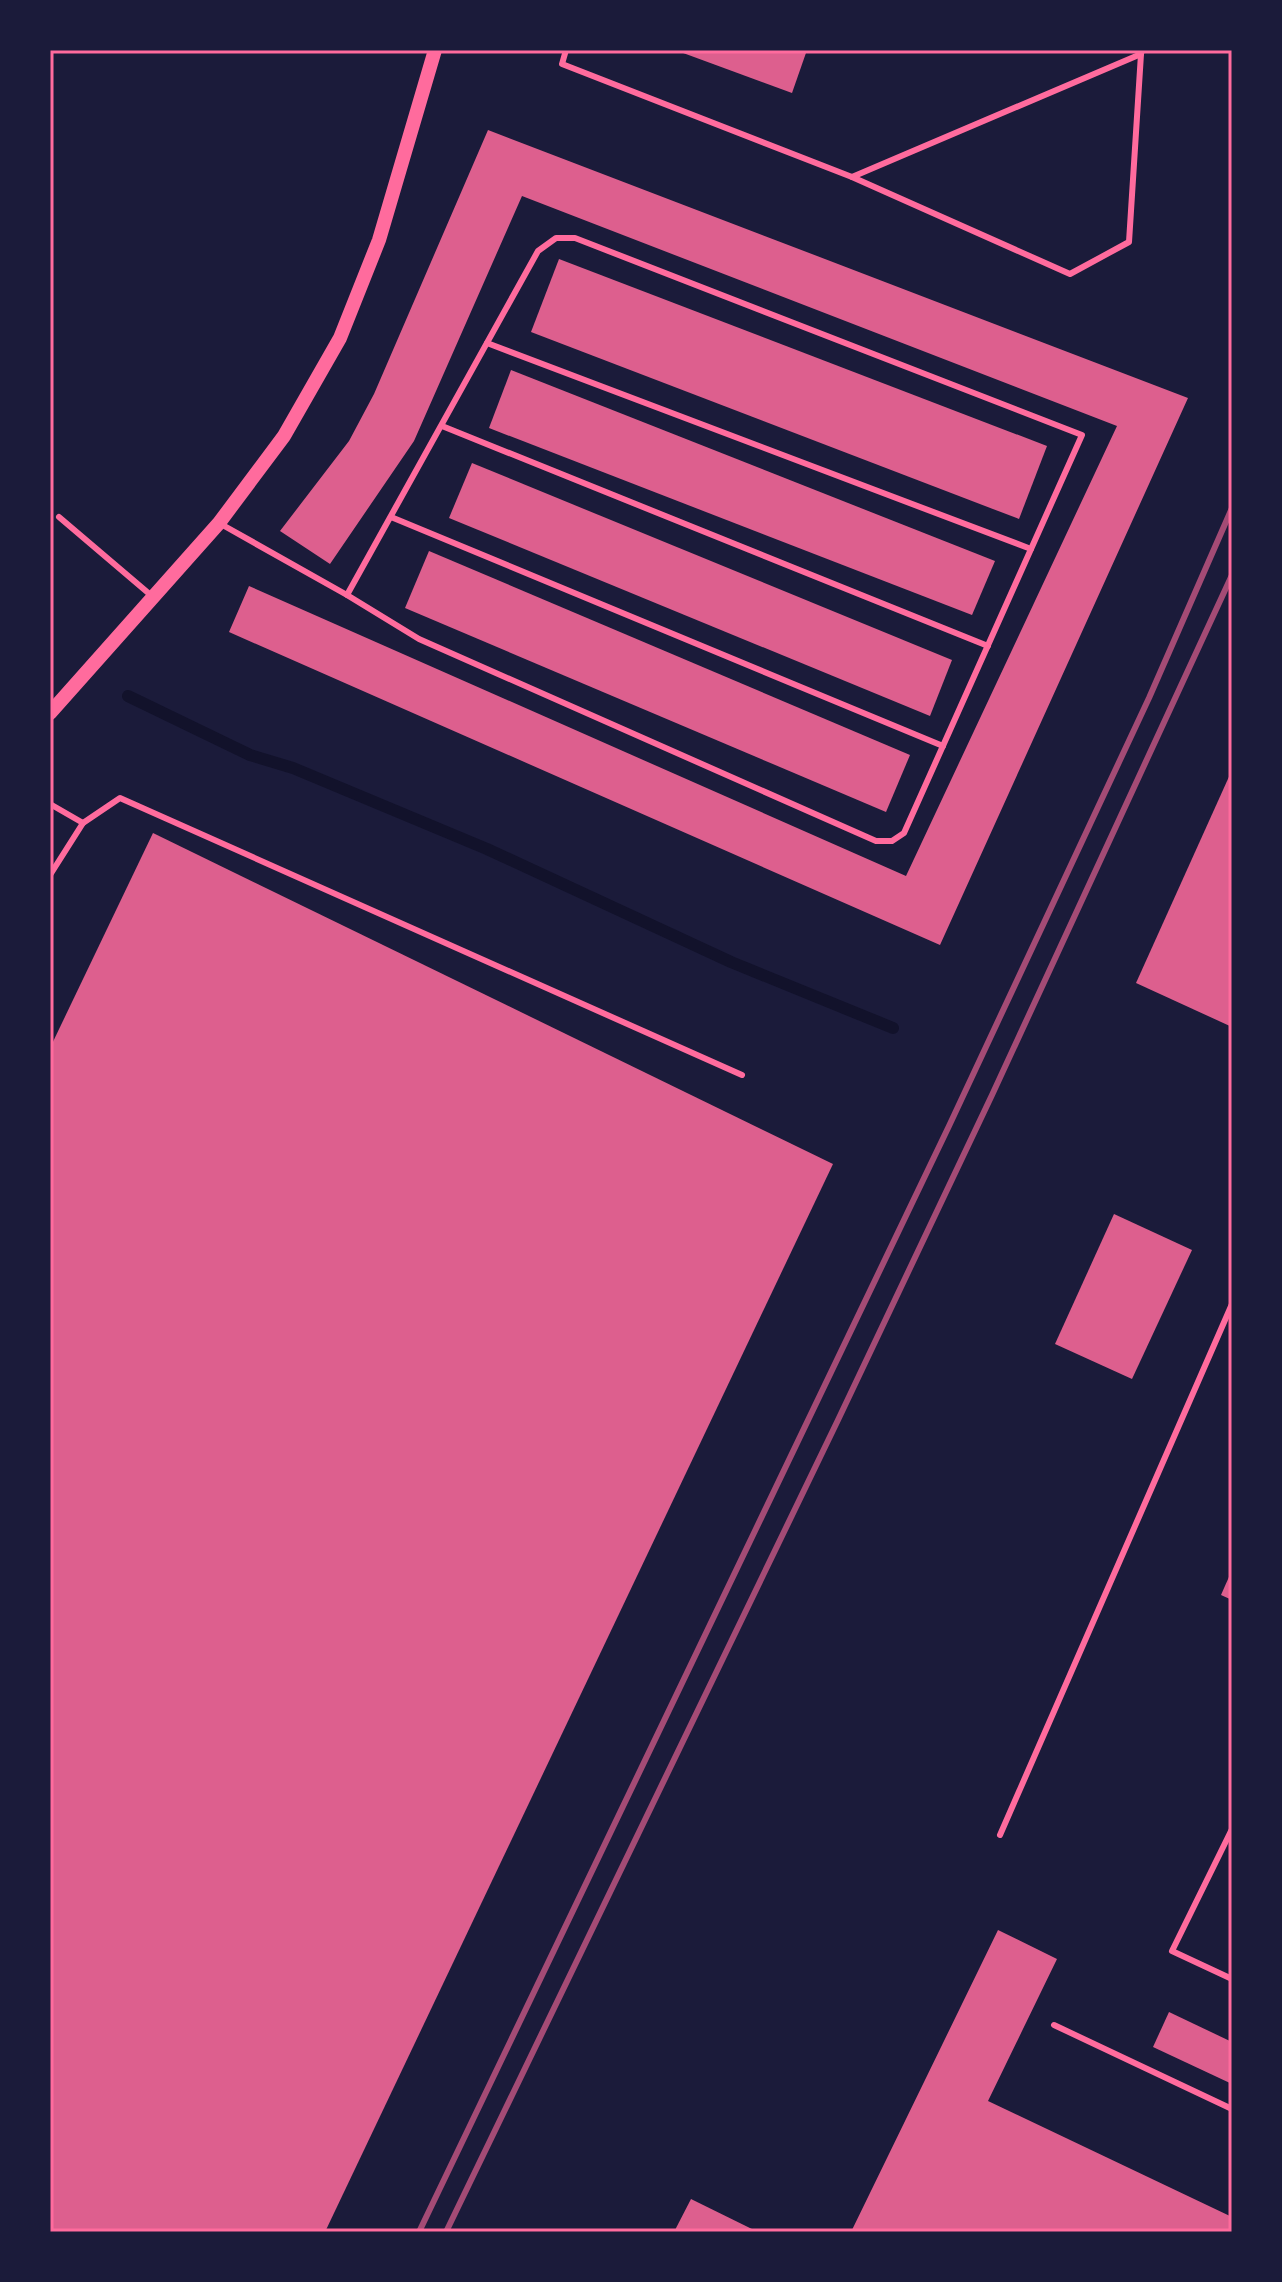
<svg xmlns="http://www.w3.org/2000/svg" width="1282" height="2282" viewBox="0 0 1282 2282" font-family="Figtree,sans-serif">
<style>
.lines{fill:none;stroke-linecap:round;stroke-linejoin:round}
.stream{stroke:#12122b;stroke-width:12}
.building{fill:#dd5f8e}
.service{stroke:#ff6b9d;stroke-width:6}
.tertiary{stroke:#ff6b9d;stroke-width:14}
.rail{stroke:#a44b75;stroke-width:6}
.neatline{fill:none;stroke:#ff6b9d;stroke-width:3}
</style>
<rect width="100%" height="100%" fill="#1b1b3a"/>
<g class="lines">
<polyline class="stream" points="128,696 250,755 293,768 487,849 731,962 893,1028"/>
</g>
<g class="building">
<polygon points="675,50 807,50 792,93"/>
<polygon points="488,130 1188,398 940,945 229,632 249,586 906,876 1117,426 522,196 414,441 330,564 280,531 349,441 374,394"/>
<polygon points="559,259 1047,446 1019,519 531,332"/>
<polygon points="511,370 995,561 972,615 489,428"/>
<polygon points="472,463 952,660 930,716 449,518"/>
<polygon points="429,551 910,755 886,812 405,608"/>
<polygon points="1232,770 1232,1027 1136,983"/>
<polygon points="153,833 833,1164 325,2232 50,2232 50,1048"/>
<polygon points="1114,1214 1192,1250 1132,1379 1055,1344"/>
<polygon points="1232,1570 1232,1600 1221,1595"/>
<polygon points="998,1930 1057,1959 988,2101 1232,2217 1232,2232 851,2232"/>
<polygon points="1169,2012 1232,2042 1232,2084 1153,2047"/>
<polygon points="691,2199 758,2232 674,2232"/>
</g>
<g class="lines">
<g class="service">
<polyline points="566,50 562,64 852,177 1141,54 1142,50"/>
<polyline points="852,177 1070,274 1129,242 1141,54"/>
<polygon points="556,238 575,238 1082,435 904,833 892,841 876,841 419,639 347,595 538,251"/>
<polyline points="487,343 1031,549"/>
<polyline points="442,426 988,646"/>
<polyline points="59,517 153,597"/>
<polyline points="391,517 943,746"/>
<polyline points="219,523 347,595"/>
<polyline points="50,804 83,823 120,798 742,1075"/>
<polyline points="50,875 83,823"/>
<polyline points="1232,1829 1172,1951 1232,1979"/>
<polyline points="1000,1835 1232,1304"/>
<polyline points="1054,2025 1232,2109"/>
</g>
<polyline class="tertiary" points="50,713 219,523 284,436 340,338 379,240 435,50"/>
<g class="rail">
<polyline points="419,2232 949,1126 1149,698 1232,508"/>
<polyline points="446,2232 838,1420 992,1095 1232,575"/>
</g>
</g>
<rect width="1282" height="2282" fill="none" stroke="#1b1b3a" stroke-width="104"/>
<rect x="52" y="52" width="1178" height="2178" class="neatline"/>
</svg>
